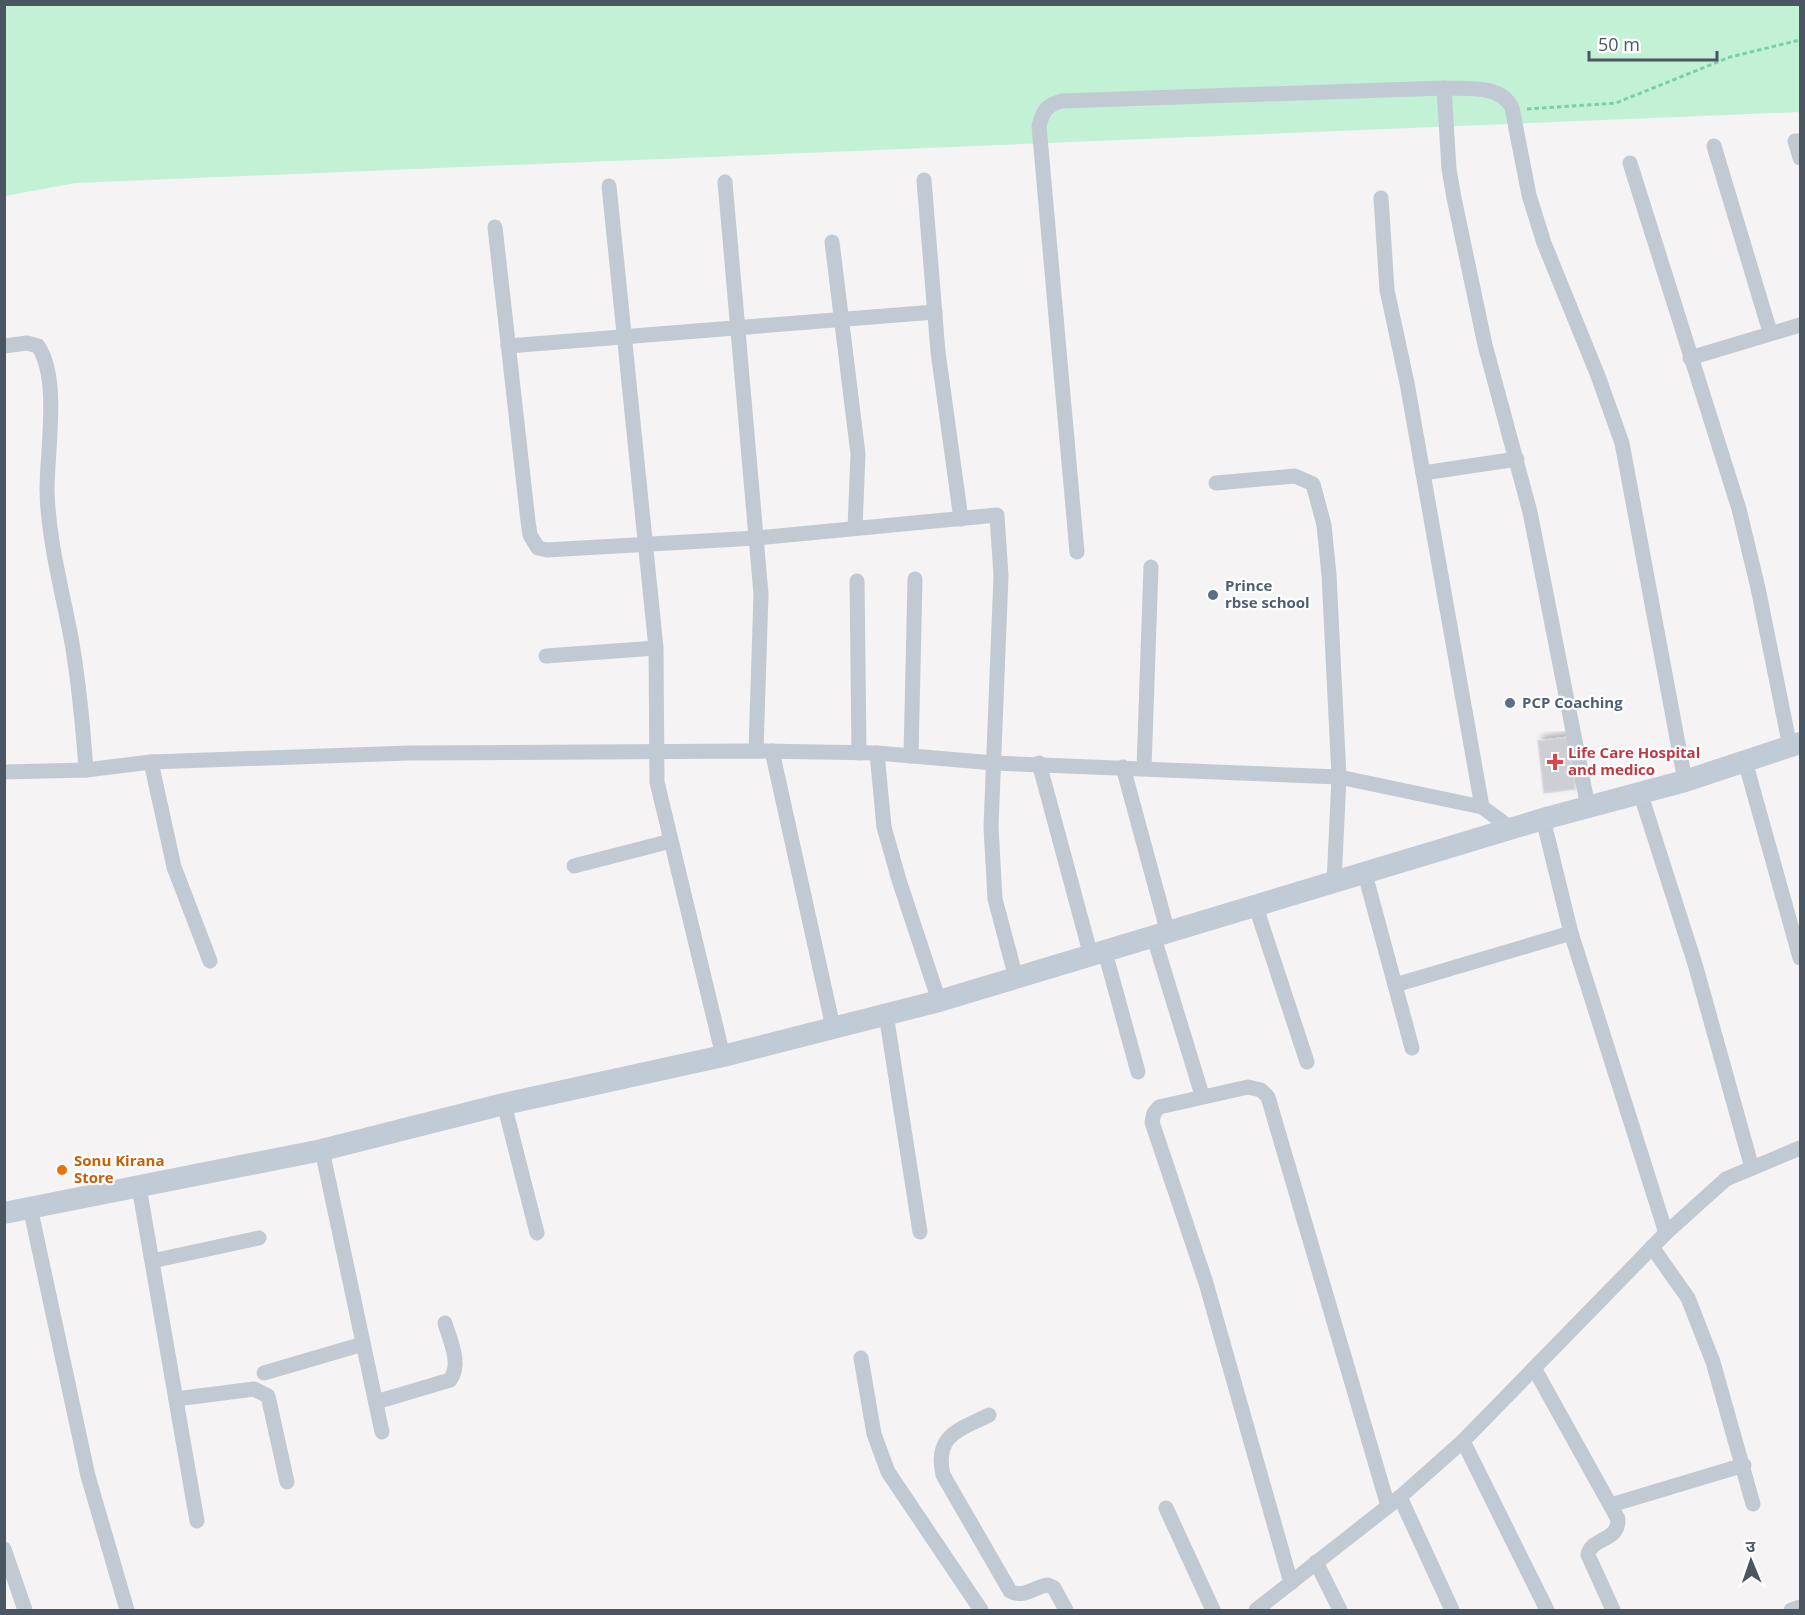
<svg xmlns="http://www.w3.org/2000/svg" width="1805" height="1615" viewBox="0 0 1805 1615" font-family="'Open Sans','Noto Sans Devanagari',sans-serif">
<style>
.green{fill:#c3f1d5}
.building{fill:#cdcfd5;stroke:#d7d9de;stroke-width:1.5;filter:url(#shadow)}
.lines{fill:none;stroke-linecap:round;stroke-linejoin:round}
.path{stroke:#7ad0a6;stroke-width:3;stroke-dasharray:4.5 3;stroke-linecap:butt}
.street{stroke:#c1cad2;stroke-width:15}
.secondary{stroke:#c1cbd6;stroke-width:22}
.service-dot{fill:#5c6f8a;stroke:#fff;stroke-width:2}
.health-dot{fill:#e0444e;stroke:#fff;stroke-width:2}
.food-dot{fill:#e8710a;stroke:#fff;stroke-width:2}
.labels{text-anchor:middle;stroke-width:4.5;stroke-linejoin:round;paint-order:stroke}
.service-label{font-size:15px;font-weight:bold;fill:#4e5e75;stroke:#fff;text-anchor:start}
.health-label{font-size:15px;font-weight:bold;fill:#be3a42;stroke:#fff;text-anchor:start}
.food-label{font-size:15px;font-weight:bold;fill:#c56008;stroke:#fff;text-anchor:start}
</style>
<defs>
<filter id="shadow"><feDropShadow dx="4.5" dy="-4.5" stdDeviation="3" flood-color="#0004"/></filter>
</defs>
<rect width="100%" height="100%" fill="#f5f3f3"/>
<polygon class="green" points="5,5 1800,5 1800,112 75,183 5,196"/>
<polygon class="building" points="1569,737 1575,789 1544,793 1538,741"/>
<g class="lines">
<polyline class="path" points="1527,109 1616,103 1730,57 1800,40"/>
<g class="street">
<polyline points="1444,88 1449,169 1454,198 1485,345 1530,512 1588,807"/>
<polyline points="1800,141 1795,141 1800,158"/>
<polyline points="1714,146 1770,332"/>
<polyline points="1630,163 1739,509 1758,588 1790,747"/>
<polyline points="924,180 938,352 961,519"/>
<polyline points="725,182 761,594 756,751"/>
<polyline points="609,186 656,648 657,782 723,1056"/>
<polyline points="1381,198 1387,290 1407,383 1482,807"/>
<polyline points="495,227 528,521 530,535 538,548 547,550 756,538 997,515 1001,576 991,827 995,899 1016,978"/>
<polyline points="832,242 858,454 855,528"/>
<path d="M 4,346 L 27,343 L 38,346 C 60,378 47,451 47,490 C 48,541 63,593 72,643 C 79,685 83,727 86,770"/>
<polyline points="508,346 935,312"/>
<polyline points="1690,358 1800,325"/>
<polyline points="1423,473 1517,459"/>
<polyline points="1216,483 1295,476 1313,484 1324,525 1329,575 1339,777 1334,883"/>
<path d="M 1077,552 L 1039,126 C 1043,111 1046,105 1062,101 L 1444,88 C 1467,89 1501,84 1512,108 L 1529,195 L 1544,243 L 1598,376 L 1622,443 L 1685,781"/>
<polyline points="857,581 859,753"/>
<polyline points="546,656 656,648"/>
<polyline points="772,751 833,1027"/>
<polyline points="877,753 884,827 899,880 939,1001"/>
<polyline points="911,756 915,579"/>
<polyline points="1745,761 1800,958"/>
<polyline points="151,762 174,867 210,961"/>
<polyline points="1039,763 1091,956"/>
<polyline points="1123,767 1168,933"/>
<polyline points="1144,768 1151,567"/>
<polyline points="4,772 86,770 151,762 409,753 756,751 877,753 994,763 1339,777 1482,807 1512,829"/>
<polyline points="1640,792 1695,964 1752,1168"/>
<polyline points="1543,819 1571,933 1666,1233"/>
<polyline points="574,866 671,841"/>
<polyline points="1365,874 1412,1048"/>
<polyline points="1256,907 1307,1062"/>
<polyline points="1154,938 1202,1095"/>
<polyline points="1105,952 1138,1072"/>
<polyline points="1395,985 1571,933"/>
<polyline points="886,1014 920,1232"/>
<polyline points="504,1104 537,1233"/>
<polyline points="322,1150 382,1432"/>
<polyline points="139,1187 197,1521"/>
<polyline points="30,1207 88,1476 127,1610"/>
<polyline points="1652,1247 1688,1298 1713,1362 1753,1504"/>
<polyline points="152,1261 259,1238"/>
<polyline points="861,1358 874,1434 888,1472 981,1610"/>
<path d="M 1534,1368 L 1618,1519 C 1619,1542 1591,1537 1588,1555 L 1613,1610"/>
<polyline points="264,1373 363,1344"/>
<polyline points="176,1399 254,1389 268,1396 287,1482"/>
<path d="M 376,1402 L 450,1380 C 462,1364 450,1341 445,1323"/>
<path d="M 989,1415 C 959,1430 934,1435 943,1475 L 1010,1591 C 1024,1599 1035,1586 1048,1585 L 1054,1588 L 1066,1610"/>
<polyline points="1463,1441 1547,1610"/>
<polyline points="1400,1497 1452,1610"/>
<polyline points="1611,1505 1744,1465"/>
<polyline points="1166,1508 1213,1610"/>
<polyline points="4,1549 25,1610"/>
<polyline points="1316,1562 1340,1610"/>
<polyline points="1291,1583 1206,1283 1152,1122 1154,1113 1159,1107 1248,1087 1261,1090 1268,1097 1388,1506"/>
<polyline points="1256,1610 1400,1497 1463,1441 1666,1233 1726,1179 1800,1148"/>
<polyline points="1791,1610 1800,1607"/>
</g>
<polyline class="secondary" points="4,1213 322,1150 504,1104 723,1056 939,1001 1543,819 1685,781 1800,743"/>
</g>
<g class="service-dot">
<circle cx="1213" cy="595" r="6"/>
<circle cx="1510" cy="703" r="6"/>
</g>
<path class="health-dot" d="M1552 753h6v6h6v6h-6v6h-6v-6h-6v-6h6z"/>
<circle class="food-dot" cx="62" cy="1170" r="6"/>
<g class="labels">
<g class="service-label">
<text x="1225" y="591">Prince<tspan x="1225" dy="17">rbse school</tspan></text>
<text x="1522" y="708">PCP Coaching</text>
</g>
<g class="health-label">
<text x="1568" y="758">Life Care Hospital<tspan x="1568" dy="17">and medico</tspan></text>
</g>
<g class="food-label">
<text x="74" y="1166">Sonu Kirana<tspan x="74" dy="17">Store</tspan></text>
</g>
</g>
<rect width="1805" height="1615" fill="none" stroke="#4a5661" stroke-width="12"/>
<g transform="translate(1751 1561) rotate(358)" stroke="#ffffff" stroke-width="4.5" paint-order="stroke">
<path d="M0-4.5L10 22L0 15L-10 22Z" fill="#4a5661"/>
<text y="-9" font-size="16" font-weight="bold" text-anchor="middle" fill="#4a5661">उ</text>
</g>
<path d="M1589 51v9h128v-9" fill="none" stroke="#4a5661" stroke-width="3"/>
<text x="1598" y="51" font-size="18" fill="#4a5661" stroke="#ffffff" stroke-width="4.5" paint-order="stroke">50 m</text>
</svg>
